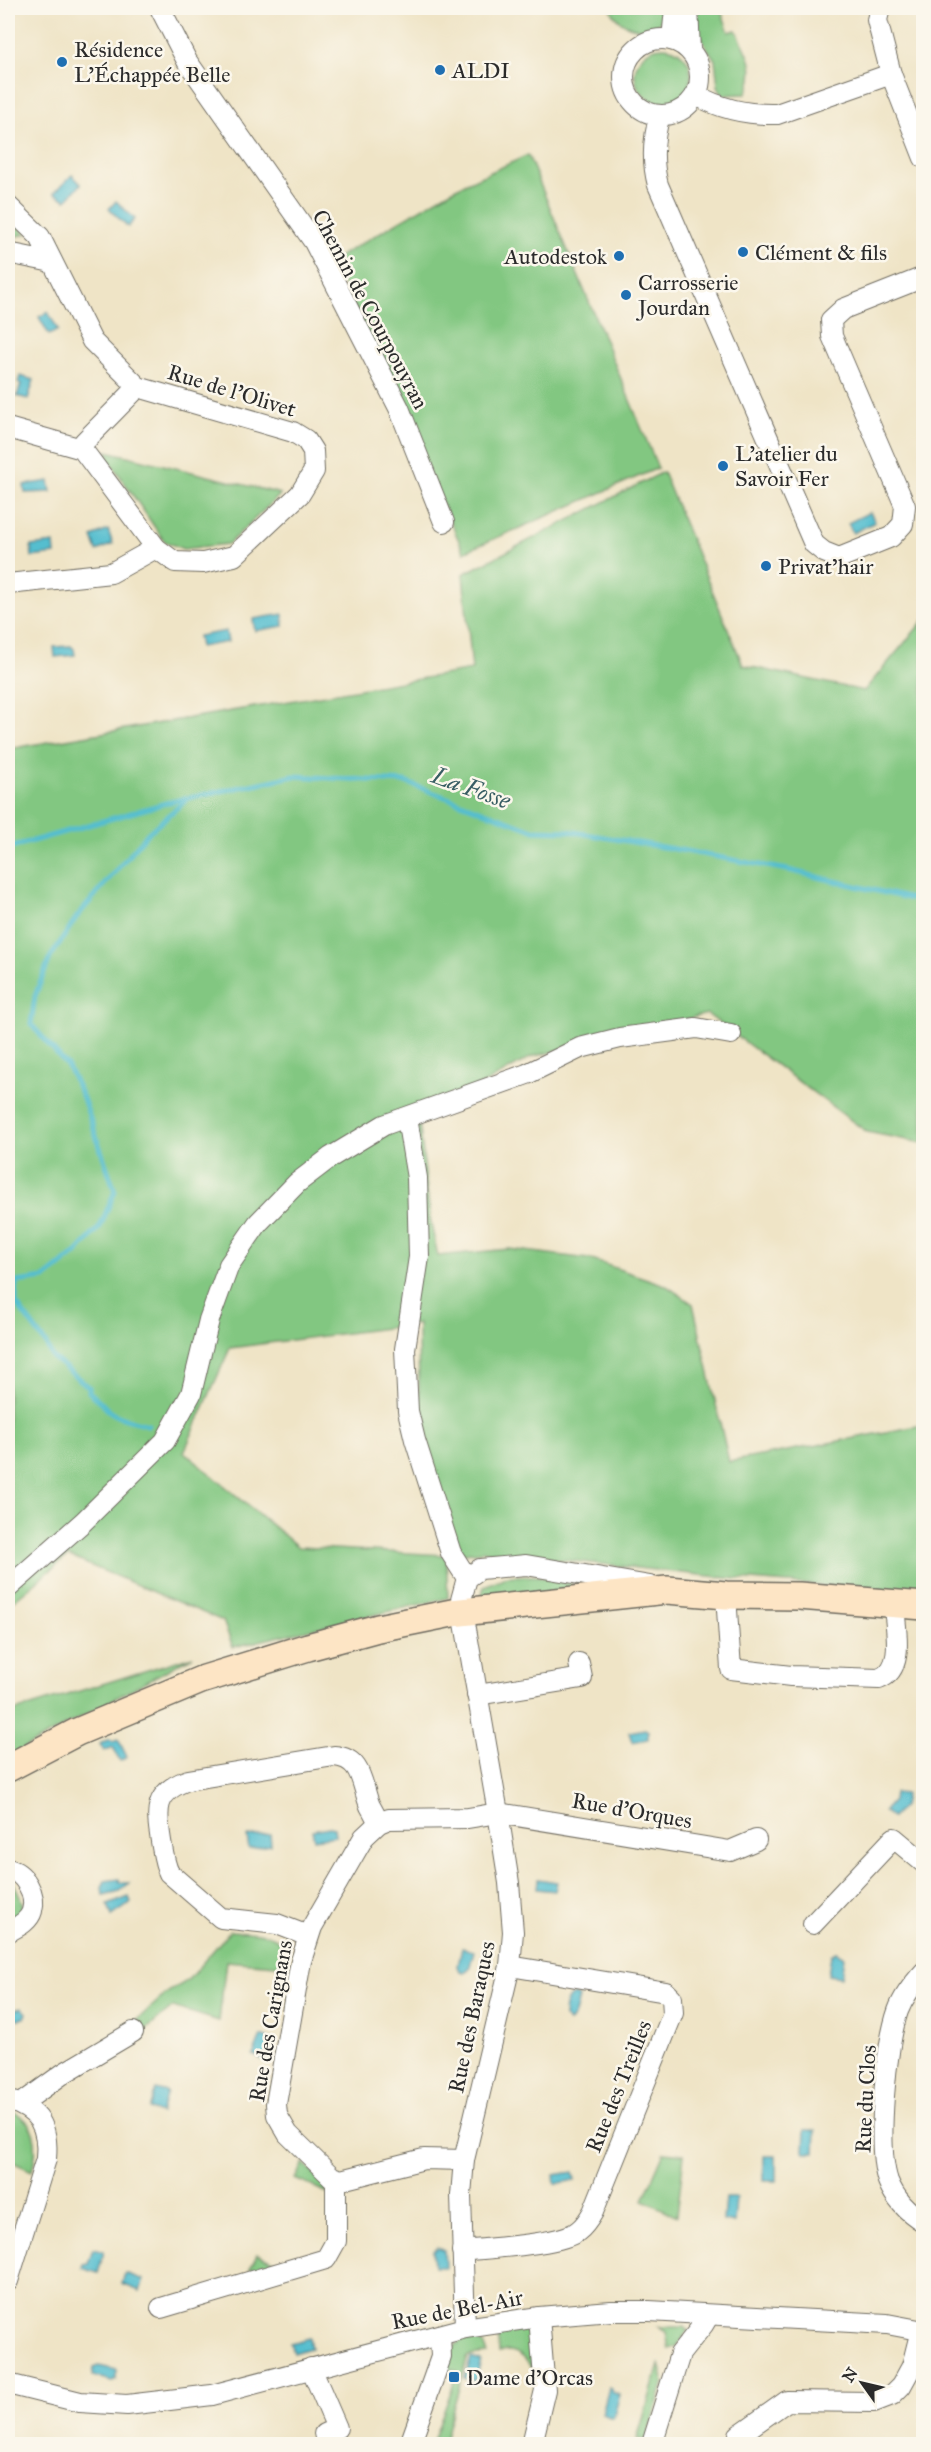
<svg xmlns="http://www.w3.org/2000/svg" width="931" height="2452" viewBox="0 0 931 2452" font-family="'IM FELL Great Primer',serif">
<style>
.green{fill:#82c781;stroke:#567956;stroke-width:1.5;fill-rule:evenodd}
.water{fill:#54becf;stroke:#40747d;stroke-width:1.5}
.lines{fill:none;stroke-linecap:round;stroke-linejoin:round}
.stream{stroke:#54becf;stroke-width:5}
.street-casing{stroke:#706c61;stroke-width:22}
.secondary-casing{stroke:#706c61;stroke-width:30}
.street{stroke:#fff;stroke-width:20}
.secondary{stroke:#fde5c5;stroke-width:27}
.poi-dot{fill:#1f6fb2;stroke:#fbf7ec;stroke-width:2}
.labels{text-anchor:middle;stroke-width:5;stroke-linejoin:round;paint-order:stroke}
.poi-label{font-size:22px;fill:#2b2b2b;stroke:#fbf7ec;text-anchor:start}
.street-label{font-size:22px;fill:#2b2b2b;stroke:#fbf7ec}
.water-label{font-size:24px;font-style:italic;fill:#395e64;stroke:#fbf7ec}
</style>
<rect width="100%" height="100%" fill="#fbf7ec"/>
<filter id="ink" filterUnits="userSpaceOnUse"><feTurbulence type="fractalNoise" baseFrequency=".0167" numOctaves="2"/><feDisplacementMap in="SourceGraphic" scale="12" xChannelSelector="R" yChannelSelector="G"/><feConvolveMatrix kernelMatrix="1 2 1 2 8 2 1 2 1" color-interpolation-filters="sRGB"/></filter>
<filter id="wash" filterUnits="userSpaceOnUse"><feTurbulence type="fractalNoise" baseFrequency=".008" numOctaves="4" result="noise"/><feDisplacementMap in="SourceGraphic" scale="24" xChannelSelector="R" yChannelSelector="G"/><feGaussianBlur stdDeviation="1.35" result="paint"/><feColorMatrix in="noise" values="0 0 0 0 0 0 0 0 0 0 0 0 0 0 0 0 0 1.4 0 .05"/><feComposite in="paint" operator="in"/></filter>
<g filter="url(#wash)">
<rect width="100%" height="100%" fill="#efe4c6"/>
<g class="green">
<path d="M 611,8 L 665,8 C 664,39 617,32 611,8 Z"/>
<path d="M 697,8 L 720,8 L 729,32 L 736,30 C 748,54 759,67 746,94 L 723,95 L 718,86 L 715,60 L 698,34 Z"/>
<circle cx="663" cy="75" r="28"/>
<polygon points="528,155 658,468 464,552 333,260 456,188"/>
<polygon points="8,218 26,234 13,237 8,246"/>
<polygon points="107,451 281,494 228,544 183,549 164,541 109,460"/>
<path d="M 663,472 L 743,665 L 864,691 L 923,621 L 923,1143 L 867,1132 L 707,1014 L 531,1057 L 419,1121 L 431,1224 L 438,1256 L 509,1249 L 589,1259 L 665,1285 L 693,1304 L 729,1462 L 923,1425 L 923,1594 L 727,1578 L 484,1551 L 446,1555 L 448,1598 L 233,1647 L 223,1621 L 68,1556 L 8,1605 L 8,749 L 472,670 L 463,574 ZM 418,1324 L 419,1403 L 445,1555 L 298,1547 L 184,1452 L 230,1348 Z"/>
<polygon points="508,1576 538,1576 571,1583 572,1592 481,1600 484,1586"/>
<polygon points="193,1656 8,1757 8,1713"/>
<polygon points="8,1881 13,1881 23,1905 18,1917 8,1923"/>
<path d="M 230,1931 C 258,1933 288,1930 289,1966 L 226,1961 L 219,2021 L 173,2007 L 139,2036 L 131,2025 L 168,1992 L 187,1981 Z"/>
<path d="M 8,2111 C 37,2117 39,2147 32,2171 L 8,2160 Z"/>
<polygon points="664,2152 684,2154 677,2216 643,2200"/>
<polygon points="303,2163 323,2182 328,2193 295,2179"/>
<polygon points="257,2254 284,2266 254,2270 250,2268"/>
<polygon points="658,2327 684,2327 689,2331 676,2347 669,2349 666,2332"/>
<path d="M 523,2329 L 528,2331 L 530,2336 L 533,2374 C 529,2359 515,2346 499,2353 L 498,2338 L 501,2333 Z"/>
<path d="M 470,2337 L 483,2344 L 487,2354 L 468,2356 L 443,2444 L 432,2444 L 458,2372 L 445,2367 C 450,2353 454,2341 470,2337 Z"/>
<polygon points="659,2365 664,2382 647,2437 643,2440 637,2439"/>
</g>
<g class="water">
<polygon points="72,175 81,184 66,200 54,193"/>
<polygon points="116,201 135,219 128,227 109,209"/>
<polygon points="48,312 58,330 49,335 39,317"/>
<polygon points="20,376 34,380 28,399 17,396 21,384 18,383"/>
<polygon points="49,481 51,492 25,493 24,485"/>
<polygon points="870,512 875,522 853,533 848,523"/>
<polygon points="108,530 113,544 97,551 92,537"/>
<polygon points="54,543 55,554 32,557 31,546"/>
<polygon points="283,614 284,626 255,631 253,619"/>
<polygon points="226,631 228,642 200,647 198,636"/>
<polygon points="71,646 74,649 75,655 55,657 54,647"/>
<polygon points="645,1729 648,1731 648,1739 632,1742 629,1732"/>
<polygon points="109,1739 113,1741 118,1739 127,1757 120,1761 113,1747 104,1751 100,1744"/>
<polygon points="894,1793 905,1794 903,1807 892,1818 884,1811 893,1801"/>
<polygon points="329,1827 334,1828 335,1836 314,1839 312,1830"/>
<polygon points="270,1834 271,1845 249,1849 247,1837"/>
<polygon points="119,1879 120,1883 129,1883 120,1891 103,1895 102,1887 105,1881"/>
<polygon points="538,1879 557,1882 555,1891 537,1889"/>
<polygon points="129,1897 131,1903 112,1916 108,1905"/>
<polygon points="462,1948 474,1951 469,1969 464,1972 460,1971 458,1966"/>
<polygon points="836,1952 844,1957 841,1977 828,1975 831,1955"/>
<path d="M 575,1995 L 579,1997 C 577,2005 575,2019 569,2022 L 564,2017 C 565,2007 563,1999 575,1995 Z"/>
<polygon points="22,2008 27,2013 25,2018 8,2020 8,2011"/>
<polygon points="261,2036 273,2041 264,2060 253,2055"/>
<polygon points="156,2089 167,2092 161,2113 149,2109"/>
<polygon points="805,2130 816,2130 815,2152 804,2152"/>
<rect x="764" y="2156" width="12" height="25"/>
<polygon points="573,2172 575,2180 555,2184 554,2175"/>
<polygon points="725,2198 736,2198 734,2223 723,2221"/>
<polygon points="437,2247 444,2250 445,2267 434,2267 433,2250"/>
<polygon points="93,2249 104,2252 98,2273 82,2268 83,2264 88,2263"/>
<polygon points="125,2273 144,2280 140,2291 122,2284"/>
<polygon points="309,2338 311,2348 293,2353 290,2343"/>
<polygon points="471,2358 481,2361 475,2381 465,2378"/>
<polygon points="99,2366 117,2370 117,2379 112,2381 93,2376 94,2368"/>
<polygon points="609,2388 612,2390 612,2392 620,2395 613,2418 602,2414"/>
</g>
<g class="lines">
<g class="stream">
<polyline points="8,848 173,801 294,776 405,782 533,830 568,831 680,850 788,870 924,902"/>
<path d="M 148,1425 C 135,1421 116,1418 107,1409 C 101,1402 96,1397 89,1392 L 89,1387 L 52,1357 L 46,1344 L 16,1303 L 16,1282 L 45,1278 L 75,1254 L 100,1227 L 115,1191 L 83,1098 L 68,1067 L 31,1024 L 35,996 L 50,958 L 76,918 L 147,834 L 187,799"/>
</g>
</g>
</g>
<g filter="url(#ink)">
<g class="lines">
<defs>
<g id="street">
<polyline points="160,8 187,61 314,242 399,408 444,522"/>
<polyline points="688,8 690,50"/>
<polyline points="880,8 877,20 891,74"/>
<circle cx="662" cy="77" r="38"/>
<polyline points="672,40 675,8"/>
<path d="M 696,95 C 721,109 749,115 777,114 L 891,74 L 924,158"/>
<path d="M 660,115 C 653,138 652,163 658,185 L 814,544 L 824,552 L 839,558 L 891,537 L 903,524 L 905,506 L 832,336 L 831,320 L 843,309 L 924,277"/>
<polyline points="8,206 40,237 92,341 138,387"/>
<polyline points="8,253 52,262"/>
<polyline points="8,428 82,449 156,548 175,562 203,563 234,556 300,494 314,471 313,451 306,440 293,432 138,387 84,442 82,449"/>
<polyline points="8,584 111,573 156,548"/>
<polyline points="407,1118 417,1178 419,1257 405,1349 408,1411 415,1440 451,1553 467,1578"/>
<polyline points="8,1588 83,1522 165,1441 191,1394 209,1320 229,1265 258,1223 297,1183 331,1157 384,1125 527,1074 580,1048 620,1038 696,1028 731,1034"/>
<path d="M 726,1595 L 731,1669 L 791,1676 L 879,1679 C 906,1669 895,1628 894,1605"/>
<polyline points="477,1695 582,1678 579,1663"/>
<path d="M 8,1869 C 24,1872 37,1894 32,1911 C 29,1922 17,1927 8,1932"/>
<polyline points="813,1924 894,1838 924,1863"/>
<path d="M 308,1936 L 277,1924 L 221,1918 L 169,1873 C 164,1863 163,1852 161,1841 C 156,1810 154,1792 188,1780 L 334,1756 C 363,1758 361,1784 370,1806 C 373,1811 376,1817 379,1823"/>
<path d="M 924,1972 C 914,1983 903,1997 898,2011 C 886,2045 876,2147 888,2181 C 895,2199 907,2212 924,2222"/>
<path d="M 8,2100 C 39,2110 49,2126 46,2159 L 8,2281"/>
<polyline points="21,2104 64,2073 133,2032"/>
<polyline points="464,2160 424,2159 341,2180 332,2177 288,2134 277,2115 276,2104 301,1961 312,1927 364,1837 379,1823 389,1819 468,1818 498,1813 730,1851 756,1840"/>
<path d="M 462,2251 C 488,2248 560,2245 578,2231 C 585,2226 589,2219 593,2212 L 673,2013 L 672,1998 L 666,1992 L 510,1966"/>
<polyline points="161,2308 326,2259 336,2241 336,2179"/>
<polyline points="465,2328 461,2195 464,2160 510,1966 513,1932 509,1883 498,1813 461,1600 467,1578 480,1569 526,1565 650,1586"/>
<polyline points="311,2368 337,2428 324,2434"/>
<polyline points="8,2384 80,2402 127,2405 212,2395 465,2328 539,2317 611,2311 649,2311 887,2324 924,2331"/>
<polyline points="739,2435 787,2401 874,2402 892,2395 901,2386 912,2366 921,2330"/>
<polyline points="410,2444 441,2357 440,2335"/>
<polyline points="532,2444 545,2390 539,2317"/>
<polyline points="652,2444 680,2354 703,2325 709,2315"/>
</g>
<polyline id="secondary" points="8,1768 77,1732 201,1680 308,1647 378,1628 452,1613 667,1590 726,1595 799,1596 924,1606"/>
</defs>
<use href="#street" class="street-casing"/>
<use href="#secondary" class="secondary-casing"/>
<use href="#street" class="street"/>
<use href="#secondary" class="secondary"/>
</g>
</g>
<g class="poi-dot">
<circle cx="62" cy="62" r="6"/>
<circle cx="440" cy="70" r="6"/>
<circle cx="743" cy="252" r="6"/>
<circle cx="619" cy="256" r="6"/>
<circle cx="626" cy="295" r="6"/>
<circle cx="723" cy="466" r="6"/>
<circle cx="766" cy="566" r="6"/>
<rect x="448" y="2371" width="12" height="12" rx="3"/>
</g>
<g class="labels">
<g class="poi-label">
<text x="74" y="57">Résidence<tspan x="74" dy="25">L'Échappée Belle</tspan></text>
<text x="452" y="78">ALDI</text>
<text x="755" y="260">Clément &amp; fils</text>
<text x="607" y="264" text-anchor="end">Autodestok</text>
<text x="638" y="290">Carrosserie<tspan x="638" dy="25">Jourdan</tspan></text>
<text x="735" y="461">L'atelier du<tspan x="735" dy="25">Savoir Fer</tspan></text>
<text x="778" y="574">Privat'hair</text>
<text x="466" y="2385">Dame d'Orcas</text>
</g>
<g class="street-label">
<text transform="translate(371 309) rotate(62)" y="8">Chemin de Courpouyran</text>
<text transform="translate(232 390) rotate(17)" y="8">Rue de l'Olivet</text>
<text transform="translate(632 1810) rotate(10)" y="8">Rue d'Orques</text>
<text transform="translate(471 2017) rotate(-78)" y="8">Rue des Baraques</text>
<text transform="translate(270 2021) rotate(-80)" y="8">Rue des Carignans</text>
<text transform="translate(618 2086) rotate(-68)" y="8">Rue des Treilles</text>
<text transform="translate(865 2099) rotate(-87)" y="8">Rue du Clos</text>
<text transform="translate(457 2309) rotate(-11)" y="8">Rue de Bel-Air</text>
</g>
<g class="water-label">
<text transform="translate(471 788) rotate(20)" y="8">La Fosse</text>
</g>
</g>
<rect width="931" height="2452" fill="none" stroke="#fbf7ec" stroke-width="30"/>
<g transform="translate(862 2383) rotate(304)" stroke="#fbf7ec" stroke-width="4.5" paint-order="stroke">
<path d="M0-4.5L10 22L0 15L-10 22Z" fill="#2b2b2b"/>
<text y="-9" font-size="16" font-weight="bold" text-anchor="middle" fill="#2b2b2b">N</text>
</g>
</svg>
